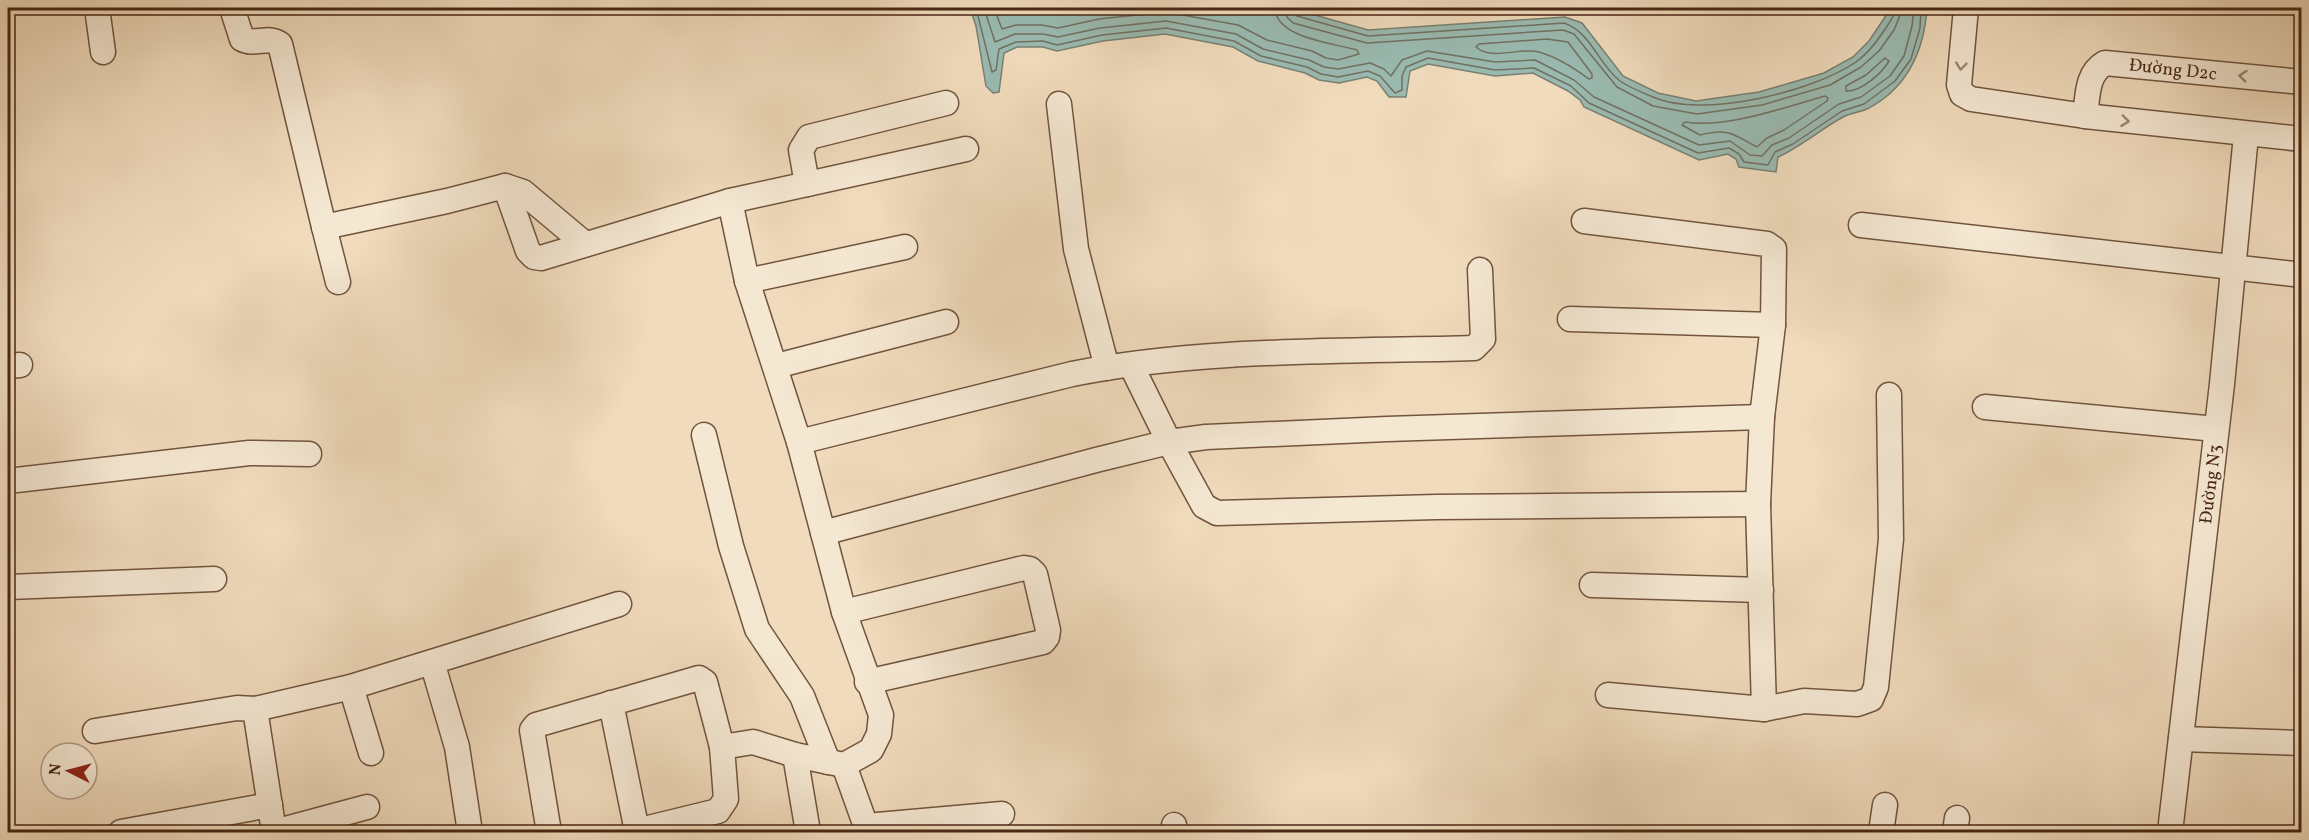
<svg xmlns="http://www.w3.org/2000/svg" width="2309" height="840" viewBox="0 0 2309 840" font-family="Vollkorn,serif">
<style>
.water{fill:#9abbb2;stroke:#798073;stroke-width:1.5}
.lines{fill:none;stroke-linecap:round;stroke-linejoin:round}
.shore{stroke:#717163;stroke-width:1.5}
.minor-casing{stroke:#72543e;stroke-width:27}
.minor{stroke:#f5e8d3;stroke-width:24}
.oneway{stroke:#9e8874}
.labels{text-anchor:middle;stroke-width:4.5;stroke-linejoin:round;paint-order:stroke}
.street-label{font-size:18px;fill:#482714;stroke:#f5e8d3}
</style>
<rect width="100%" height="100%" fill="#f0dbbc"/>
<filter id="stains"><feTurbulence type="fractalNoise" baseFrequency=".00333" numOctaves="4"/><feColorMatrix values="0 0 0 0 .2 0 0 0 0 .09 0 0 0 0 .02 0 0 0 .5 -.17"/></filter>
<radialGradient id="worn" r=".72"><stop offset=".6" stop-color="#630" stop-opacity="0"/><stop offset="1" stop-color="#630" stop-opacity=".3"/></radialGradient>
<path class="water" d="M 970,8 L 1290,8 L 1368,30 L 1565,17 L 1582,23 L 1623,76 L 1658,93 L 1696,101 L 1759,92 L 1824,73 L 1853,57 L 1869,41 L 1891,8 L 1927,8 C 1924,51 1908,88 1867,109 C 1860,112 1852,113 1845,116 C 1822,128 1802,146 1778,157 L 1776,172 L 1739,167 L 1736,159 L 1728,154 L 1699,160 L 1584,107 L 1580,100 L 1568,91 L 1533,73 L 1495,76 L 1428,64 L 1410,71 L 1406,97 L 1389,97 L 1377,81 L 1367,77 L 1339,83 L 1319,80 L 1305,73 L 1258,61 L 1233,47 L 1165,34 L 1103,41 L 1057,51 L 1043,47 L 1017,47 L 1004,53 L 999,92 L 993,93 L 986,86 L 976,26 Z"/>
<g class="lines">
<g class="shore">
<polyline points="976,8 992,72 996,70 999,49 1016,42 1043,41 1057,45 1102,35 1166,28 1234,41 1261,56 1307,67 1321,74 1338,77 1368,71 1380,76 1395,93 1402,90 1402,76 1406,67 1428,58 1495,70 1534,68 1571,86 1589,103 1698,153 1729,148 1739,154 1744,162 1768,165 1775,152 1793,144 1842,111 1864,104 1895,81 1911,59 1920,28 1921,8"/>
<polyline points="984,8 995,42 1015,34 1043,34 1058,37 1100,28 1166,21 1236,34 1263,49 1309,60 1324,67 1338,69 1370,63 1384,69 1391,76 1402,60 1427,51 1495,62 1535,60 1574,80 1594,97 1699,145 1730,141 1750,155 1762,156 1772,145 1789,138 1839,104 1861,97 1890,76 1904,56 1912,26 1914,8"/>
<path d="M 994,8 L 1002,29 L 1016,25 L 1042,25 L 1058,28 L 1099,19 L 1166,12 L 1238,25 L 1267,40 L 1312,51 L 1326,58 L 1338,60 L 1359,54 L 1357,50 C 1333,43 1276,38 1275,8"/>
<polyline points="1284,8 1287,17 1293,23 1367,43 1563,30 1574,34 1617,87 1653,106 1697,114 1762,105 1830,85 1861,67 1879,51 1894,30 1903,8"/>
<path d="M 1292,8 L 1297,16 L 1368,36 L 1564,23 C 1591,32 1598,64 1620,81 C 1629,87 1643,93 1653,97 C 1702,119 1812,92 1856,62 C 1867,54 1876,43 1883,32 C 1888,25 1895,16 1896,8"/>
<path d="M 1547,39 L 1568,42 L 1592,74 L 1592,78 L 1589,79 C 1574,68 1557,57 1539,52 C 1521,47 1491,61 1476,47 L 1479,44 Z"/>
<path d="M 1885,58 L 1889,61 C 1882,73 1861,92 1846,91 L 1846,86 L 1866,75 Z"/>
<path d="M 1825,96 L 1828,98 L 1827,101 L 1784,130 L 1767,138 L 1757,147 C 1733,134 1729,128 1700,135 L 1682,125 L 1685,122 C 1726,129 1785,107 1825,96 Z"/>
</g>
<defs>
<g id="minor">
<polyline points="97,8 103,52"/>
<path d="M 232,8 L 242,39 C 255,46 268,35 280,44 L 324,227 L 447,201 L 505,186 L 528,251 L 534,257 L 541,258 L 730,201 L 966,149"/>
<polyline points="1966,8 1959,85 1962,94 1971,99 2085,116 2302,139"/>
<polyline points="1059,104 1076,249 1107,368"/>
<path d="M 2085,116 C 2088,96 2086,74 2105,63 L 2302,82"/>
<polyline points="807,184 801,150 809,137 946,103"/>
<polyline points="505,186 523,192 585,244"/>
<polyline points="1584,221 1767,244 1774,249 1773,325 1762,417"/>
<polyline points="1861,225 2302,275"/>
<polyline points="324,227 338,282"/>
<polyline points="747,281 905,247"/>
<polyline points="1570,319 1773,325"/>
<polyline points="1131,365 1169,442 1204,506 1217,513 1436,507 1758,504"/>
<polyline points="8,366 20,365"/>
<polyline points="776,366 946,322"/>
<polyline points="1985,407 2216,429"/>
<polyline points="704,435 731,546 757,629 802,696 828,762"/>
<path d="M 799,442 L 1072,374 C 1199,348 1344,352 1474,348 L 1483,339 L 1480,270"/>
<polyline points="8,481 249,453 309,454"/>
<polyline points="823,533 1096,460 1169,442 1206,437 1387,429 1762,417 1758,504 1764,709 1608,695"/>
<polyline points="1592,585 1761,590"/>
<polyline points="8,587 214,579"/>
<polyline points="844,612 1024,568 1030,569 1035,574 1048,630 1047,637 1043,642 867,682"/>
<polyline points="432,662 457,747 470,832"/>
<polyline points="351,687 371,753"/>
<polyline points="611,703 637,831"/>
<polyline points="255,709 351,687 619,604"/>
<polyline points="1764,709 1804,701 1857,704 1871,699 1876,687 1891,539 1889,395"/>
<polyline points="95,731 237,708 255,709 274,832"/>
<polyline points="2181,739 2302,743"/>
<polyline points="795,755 808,832"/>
<polyline points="844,765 868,832"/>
<polyline points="1174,825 1175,832"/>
<polyline points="866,826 1002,814"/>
<polyline points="121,832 270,805"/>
<polyline points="274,832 367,807"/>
<polyline points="549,832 532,730 536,725 699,678 705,682 722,747"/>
<polyline points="632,832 718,811 726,799 722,747 753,742 795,755 844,765 871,750 879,734 881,715 844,612 799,442 747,281 730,201"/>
<polyline points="1881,832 1885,805"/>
<polyline points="1955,832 1957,818"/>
<polyline points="2170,832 2222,384 2246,135"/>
</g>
</defs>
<use href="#minor" class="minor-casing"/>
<use href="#minor" class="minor"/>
</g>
<defs><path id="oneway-chevron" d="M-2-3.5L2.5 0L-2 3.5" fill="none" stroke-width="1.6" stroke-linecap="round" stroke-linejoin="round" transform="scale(1.5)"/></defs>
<g class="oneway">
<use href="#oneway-chevron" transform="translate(1961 66) rotate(96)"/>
<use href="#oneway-chevron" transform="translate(2243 76) rotate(-174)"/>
<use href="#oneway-chevron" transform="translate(2125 121) rotate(7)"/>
</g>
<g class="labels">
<g class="street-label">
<text transform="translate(2173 69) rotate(6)" y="6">Đường D2c</text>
<text transform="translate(2210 484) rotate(-83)" y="6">Đường N3</text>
</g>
</g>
<rect width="2309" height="840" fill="none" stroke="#f0dbbc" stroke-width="30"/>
<rect x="9" y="9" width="2291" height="822" fill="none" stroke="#482714" stroke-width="3"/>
<rect x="15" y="15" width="2279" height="810" fill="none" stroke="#482714" stroke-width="1.5"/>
<g transform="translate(69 771) rotate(276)"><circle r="28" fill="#f5e8d3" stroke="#b09b87" stroke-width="1.5"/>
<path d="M0-4.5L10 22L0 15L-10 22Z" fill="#8f2418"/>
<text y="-9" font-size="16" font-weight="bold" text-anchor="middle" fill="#482714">N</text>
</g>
<rect width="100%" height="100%" filter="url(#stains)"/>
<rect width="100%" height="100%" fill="url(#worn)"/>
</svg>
